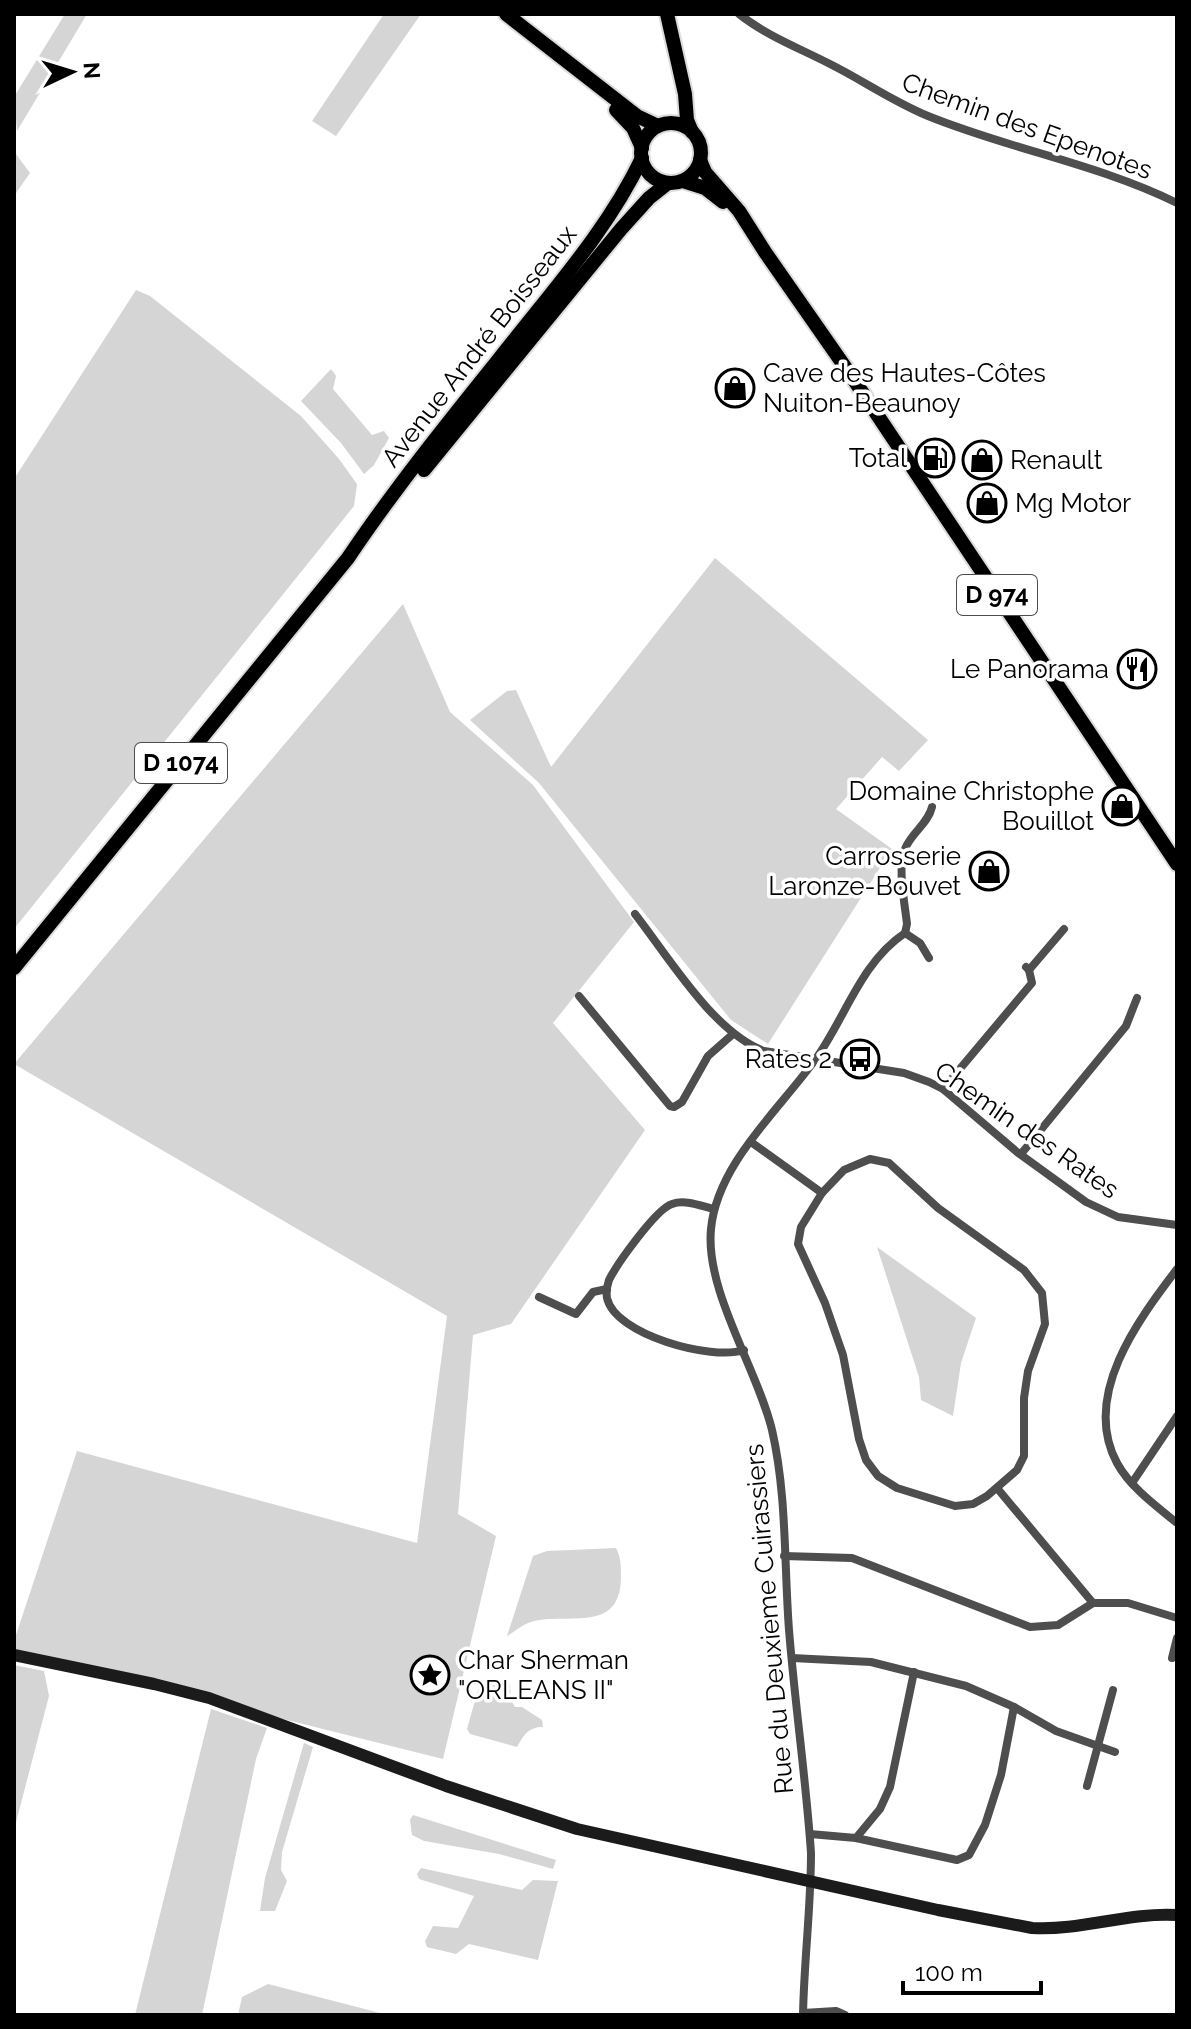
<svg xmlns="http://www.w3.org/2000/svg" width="1191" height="2029" viewBox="0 0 1191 2029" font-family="Raleway,sans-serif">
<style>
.green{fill:#d5d5d5}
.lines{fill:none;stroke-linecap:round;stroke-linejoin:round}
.primary-casing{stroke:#dbdbdb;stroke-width:18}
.street{stroke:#4e4e4e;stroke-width:8}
.secondary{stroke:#1b1b1b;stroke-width:12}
.primary{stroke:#000;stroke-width:14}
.labels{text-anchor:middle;stroke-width:7;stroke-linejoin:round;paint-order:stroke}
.shield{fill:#fff;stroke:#4c4c4c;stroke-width:2}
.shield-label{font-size:24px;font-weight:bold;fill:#000}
.street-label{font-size:26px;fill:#000;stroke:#fff}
.poi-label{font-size:26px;fill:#000;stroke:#fff;text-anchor:end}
</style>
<rect width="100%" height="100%" fill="#fff"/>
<g class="green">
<polygon points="65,14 87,14 17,131 14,97"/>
<polygon points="384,14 421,14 336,136 312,121"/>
<polygon points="16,154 30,173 14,196 14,157"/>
<polygon points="136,290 150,296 301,416 339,459 357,484 354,506 14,929 14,479"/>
<polygon points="331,369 336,376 333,389 372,435 384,431 389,438 374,465 364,474 341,443 301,401"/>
<polygon points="715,558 928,740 899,771 882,757 836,809 892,849 768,1044 731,1020 539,783 470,720 507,691 516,690 551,767"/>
<polygon points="403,604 450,712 533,785 634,922 553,1023 645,1130 511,1324 473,1335 458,1514 496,1536 443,1759 14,1652 14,1641 77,1451 417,1543 447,1316 14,1064"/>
<polygon points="877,1247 976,1318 961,1363 953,1416 921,1400 919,1377"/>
<path d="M 616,1548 C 621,1557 621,1567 621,1578 C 620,1637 562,1610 528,1623 C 521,1626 514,1632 507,1636 L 533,1556 L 547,1551 Z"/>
<polygon points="14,1665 44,1671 49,1696 14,1830"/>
<path d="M 496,1677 L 510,1684 L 511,1700 L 515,1707 L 522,1707 L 542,1720 L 543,1727 C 528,1727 524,1735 517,1747 L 470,1734 L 467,1729 L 478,1690 Z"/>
<polygon points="211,1709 267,1728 256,1759 202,2015 135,2015"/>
<polygon points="304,1743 313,1747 282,1852 281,1870 287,1881 275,1911 260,1911 265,1878"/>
<polygon points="413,1815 556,1860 553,1869 499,1854 424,1841 412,1835 410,1820"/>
<polygon points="421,1868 522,1890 533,1880 558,1881 538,1960 469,1944 456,1954 427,1947 425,1941 433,1926 458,1928 474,1896 419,1879 417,1874"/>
<polygon points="268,1984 388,2015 238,2015 242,1997"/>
</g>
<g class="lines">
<defs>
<g id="primary">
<polyline points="506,14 637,116 658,126"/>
<polyline points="667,14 685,94 687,120 692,132"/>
<polyline points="616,110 633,128 642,148"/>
<circle cx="671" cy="153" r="30"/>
<polyline points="700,160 705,172 739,211 765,252 850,374 1177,864"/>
<polyline points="683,181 705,188 723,202"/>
<polyline points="424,470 621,229 649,198 668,183"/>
<path d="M 14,968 L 348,558 C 399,482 458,410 515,339 C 561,281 610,225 642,158"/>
</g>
</defs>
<use href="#primary" class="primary-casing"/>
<g class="street">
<path d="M 739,14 C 767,36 799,48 830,64 C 864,81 892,101 928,116 C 1009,149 1098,164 1177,203"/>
<path d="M 635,914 C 668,956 713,1032 764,1051 L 904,1073 L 929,1082 L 943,1089 L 1017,1152 L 1086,1202 L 1118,1217 L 1177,1225"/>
<path d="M 905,933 L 907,924 C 905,905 897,866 905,849 C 911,833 928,824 932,807"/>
<polyline points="1029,970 1064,929"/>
<polyline points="579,996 670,1106 674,1107 682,1102 708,1056 733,1034"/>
<polyline points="943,1089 1032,983 1029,970 1026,967"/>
<polyline points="751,1142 822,1193"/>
<polyline points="1021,1154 1126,1026 1137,998"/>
<polygon points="870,1159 889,1163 938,1208 1024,1270 1042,1293 1045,1324 1028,1371 1024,1398 1024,1456 1017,1470 987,1496 973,1504 955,1506 897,1488 878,1476 866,1460 859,1439 843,1355 825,1303 798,1244 801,1227 822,1193 844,1170"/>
<path d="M 714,1209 C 701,1206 685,1199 672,1204 C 656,1209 617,1264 609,1280 C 607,1286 606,1292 607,1298 C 615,1335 712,1361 744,1350"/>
<path d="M 1177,1269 C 1138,1320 1081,1396 1117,1463 C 1130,1487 1156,1506 1177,1523"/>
<polyline points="539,1297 576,1314 593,1292 607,1289"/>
<polyline points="1132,1483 1177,1416"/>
<polyline points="997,1488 1093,1603"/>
<polyline points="784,1556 852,1558 1030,1627 1058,1625 1093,1603 1128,1603 1177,1618"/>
<polyline points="792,1658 871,1662 966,1686 1014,1707 1056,1731 1115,1752"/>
<polyline points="1172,1658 1177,1638"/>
<polyline points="1087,1786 1113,1690"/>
<polyline points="810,1834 856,1838 957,1860 969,1855 985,1825 1001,1775 1014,1707"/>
<polyline points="856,1838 880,1809 890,1787 914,1672"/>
<polyline points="803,2013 836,2011 845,2015"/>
<path d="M 803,2015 C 804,1961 811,1907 811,1853 C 806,1779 795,1705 789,1630 C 784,1564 787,1495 772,1430 C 757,1368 705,1291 711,1229 C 717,1164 779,1110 815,1060 C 845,1019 860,963 905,933 L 920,943 L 929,958"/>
</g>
<path class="secondary" d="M 14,1655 L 154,1684 L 209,1698 L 446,1786 L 577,1829 L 938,1910 L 1032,1928 C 1081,1931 1128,1912 1177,1915"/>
<use href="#primary" class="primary"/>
</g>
<defs>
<symbol id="shop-ring" viewBox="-11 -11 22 22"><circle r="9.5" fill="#fff" stroke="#000" stroke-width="1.5"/><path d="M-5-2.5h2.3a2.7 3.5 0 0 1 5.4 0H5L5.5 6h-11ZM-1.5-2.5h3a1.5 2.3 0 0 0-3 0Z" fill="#000"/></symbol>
<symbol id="fuel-ring" viewBox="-11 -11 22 22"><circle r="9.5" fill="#fff" stroke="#000" stroke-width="1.5"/><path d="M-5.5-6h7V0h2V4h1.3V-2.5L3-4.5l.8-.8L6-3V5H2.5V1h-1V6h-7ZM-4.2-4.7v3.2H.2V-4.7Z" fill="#000"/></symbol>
<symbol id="restaurant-ring" viewBox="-11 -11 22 22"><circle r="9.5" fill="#fff" stroke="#000" stroke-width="1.5"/><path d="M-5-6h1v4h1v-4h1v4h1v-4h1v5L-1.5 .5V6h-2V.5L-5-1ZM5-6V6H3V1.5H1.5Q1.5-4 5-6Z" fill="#000"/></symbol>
<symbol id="bus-ring" viewBox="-11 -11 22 22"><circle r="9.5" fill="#fff" stroke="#000" stroke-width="1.5"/><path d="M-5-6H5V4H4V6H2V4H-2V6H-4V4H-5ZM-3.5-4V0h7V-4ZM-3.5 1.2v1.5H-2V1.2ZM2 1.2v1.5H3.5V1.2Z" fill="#000"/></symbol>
<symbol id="sight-ring" viewBox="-11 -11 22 22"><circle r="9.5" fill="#fff" stroke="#000" stroke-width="1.5"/><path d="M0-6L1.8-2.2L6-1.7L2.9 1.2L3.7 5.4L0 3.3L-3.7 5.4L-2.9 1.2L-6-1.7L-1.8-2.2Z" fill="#000"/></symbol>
</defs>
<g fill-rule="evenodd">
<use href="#shop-ring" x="713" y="366" width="44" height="44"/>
<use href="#fuel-ring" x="913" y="436" width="44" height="44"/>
<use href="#shop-ring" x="960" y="438" width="44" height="44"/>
<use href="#shop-ring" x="965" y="481" width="44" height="44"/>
<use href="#restaurant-ring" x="1115" y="647" width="44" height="44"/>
<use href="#shop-ring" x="1100" y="784" width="44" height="44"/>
<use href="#shop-ring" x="967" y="849" width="44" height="44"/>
<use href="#bus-ring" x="838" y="1037" width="44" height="44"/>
<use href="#sight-ring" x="408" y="1653" width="44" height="44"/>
</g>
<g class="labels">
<g class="shield">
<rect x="957" y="575" width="80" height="40" rx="6"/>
<rect x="135" y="743" width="92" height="40" rx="6"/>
</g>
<g class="shield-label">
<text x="997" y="603">D 974</text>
<text x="181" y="771">D 1074</text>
</g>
<g class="street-label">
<text transform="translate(1027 126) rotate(20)" y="9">Chemin des Epenotes</text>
<text transform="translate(479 346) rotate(-52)" y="9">Avenue André Boisseaux</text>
<text transform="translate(1027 1130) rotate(35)" y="9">Chemin des Rates</text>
<text transform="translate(769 1619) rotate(-95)" y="9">Rue du Deuxieme Cuirassiers</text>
</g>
<g class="poi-label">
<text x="763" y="382" text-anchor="start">Cave des Hautes-Côtes<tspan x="763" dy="30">Nuiton-Beaunoy</tspan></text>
<text x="907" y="467">Total</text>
<text x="1010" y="469" text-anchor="start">Renault</text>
<text x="1015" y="512" text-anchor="start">Mg Motor</text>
<text x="1109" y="678">Le Panorama</text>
<text x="1094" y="800">Domaine Christophe<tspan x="1094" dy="30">Bouillot</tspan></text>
<text x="961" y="865">Carrosserie<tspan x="961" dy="30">Laronze-Bouvet</tspan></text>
<text x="832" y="1068">Rates 2</text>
<text x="458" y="1669" text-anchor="start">Char Sherman<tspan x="458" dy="30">"ORLEANS II"</tspan></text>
</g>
</g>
<rect width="1191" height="2029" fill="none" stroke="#000000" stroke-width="32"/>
<g transform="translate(72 72) rotate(86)" stroke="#ffffff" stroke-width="6" paint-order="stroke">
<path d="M0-6L14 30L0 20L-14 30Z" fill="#000000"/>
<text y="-12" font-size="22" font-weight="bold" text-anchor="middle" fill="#000000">N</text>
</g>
<path d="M903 1981v12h138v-12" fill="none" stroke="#000000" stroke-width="4"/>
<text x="915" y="1981" font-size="24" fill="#000000" stroke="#ffffff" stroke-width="6" paint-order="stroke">100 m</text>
</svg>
